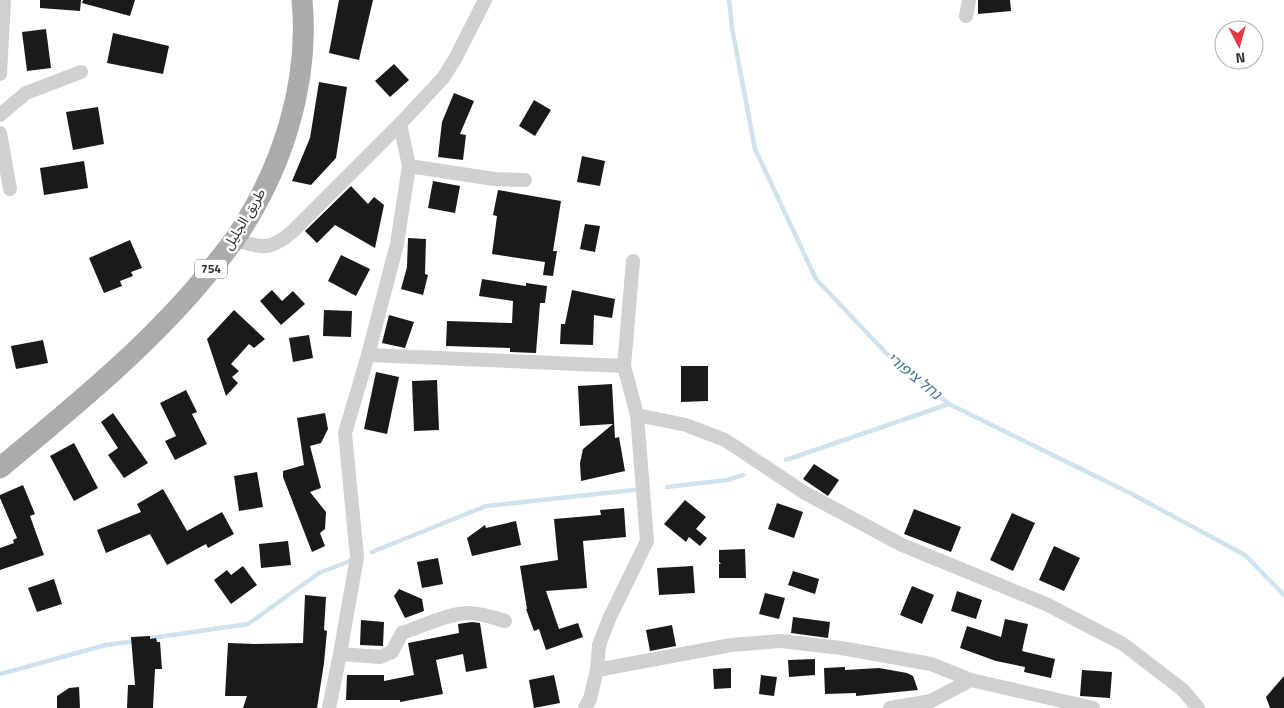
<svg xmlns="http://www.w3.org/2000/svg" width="1284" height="708" viewBox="0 0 1284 708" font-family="'Titillium Web','Noto Sans Arabic','Noto Sans Hebrew',sans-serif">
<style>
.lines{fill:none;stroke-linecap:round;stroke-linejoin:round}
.stream{stroke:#cfe2ee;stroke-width:4.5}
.building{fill:#1a1a1a}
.street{stroke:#d0d0d0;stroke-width:14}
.primary{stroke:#ababab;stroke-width:21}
.labels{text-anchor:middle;stroke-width:5;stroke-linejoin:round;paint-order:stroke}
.shield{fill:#fff;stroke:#707070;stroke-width:1}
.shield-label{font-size:12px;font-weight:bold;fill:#333}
.street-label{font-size:14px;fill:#333;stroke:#fff}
.water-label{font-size:15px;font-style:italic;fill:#3f7597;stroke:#fff}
</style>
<rect width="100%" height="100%" fill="#fff"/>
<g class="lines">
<g class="stream">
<polyline points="729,0 732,28 755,149 816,279 887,354 949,404 1132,494 1245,555 1284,595"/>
<polyline points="786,460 949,404"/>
<polyline points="667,487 727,480 743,475"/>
<polyline points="372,552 486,506 634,490"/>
<polyline points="145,639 248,624 319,573 350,561"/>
<polyline points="0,674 106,645 137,641"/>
</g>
</g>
<g class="building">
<polygon points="40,0 81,0 80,11 40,8"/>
<polygon points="83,0 135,0 130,16 82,3"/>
<polygon points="339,0 373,0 359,60 329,53"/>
<polygon points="978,0 1010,0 1011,11 978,14"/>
<polygon points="46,29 51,68 27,71 22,32"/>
<polygon points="113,33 169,46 163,74 107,63"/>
<polygon points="394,64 409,80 390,97 375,81"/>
<polygon points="319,82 347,87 336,158 311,185 292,181 310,138"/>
<polygon points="454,93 474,101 460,134 466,135 463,160 438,157 442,122"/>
<polygon points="534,100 551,110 535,136 519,126"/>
<polygon points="98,107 104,144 73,150 66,112"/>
<polygon points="582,156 605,161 600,186 577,182"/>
<polygon points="84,161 88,188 44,195 40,168"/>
<polygon points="433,181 460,186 455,213 428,208"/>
<polygon points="351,186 368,204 374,197 384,205 375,248 335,225 317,243 305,231"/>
<polygon points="498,190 561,201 553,251 557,251 553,276 543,275 545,262 492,254 497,216 493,215"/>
<polygon points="585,224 600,226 595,252 580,249"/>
<polygon points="408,238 426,239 425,274 428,275 423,295 401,289 407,267"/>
<polygon points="130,240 142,268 131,272 133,276 120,281 122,286 104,293 89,258"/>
<polygon points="341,255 370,269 356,296 328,281"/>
<polygon points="482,279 526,286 526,283 547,286 545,303 540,303 536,353 510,352 510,348 446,346 447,321 512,323 513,301 479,296"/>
<polygon points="272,290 282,301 293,291 305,304 281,325 260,301"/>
<polygon points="572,290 615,299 612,318 594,315 593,345 560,344 561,324 565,324"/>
<polygon points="234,310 265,339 254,348 249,344 231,364 239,371 232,377 238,383 226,396 207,339"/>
<polygon points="324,310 352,311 351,337 323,336"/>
<polygon points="389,315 414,322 405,348 382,343"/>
<polygon points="309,335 313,358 293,362 289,338"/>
<polygon points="43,340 48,363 16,369 11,346"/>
<polygon points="681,366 708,366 708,401 681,402"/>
<polygon points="376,372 399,377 387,434 364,429"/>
<polygon points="437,380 439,430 414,431 412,381"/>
<polygon points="612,384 615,438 619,437 625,471 581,481 580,463 583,449 613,424 580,426 578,386"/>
<polygon points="186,390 197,412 192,414 207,444 175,460 165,441 176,436 160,403"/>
<polygon points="113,413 148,463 124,478 108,455 118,448 101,422"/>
<polygon points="325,413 328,429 321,443 310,446 321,488 310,492 326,512 325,529 320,533 325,546 312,552 283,477 283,471 304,465 297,418"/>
<polygon points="74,443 98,488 74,501 50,456"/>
<polygon points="814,464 839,480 828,496 803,479"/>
<polygon points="257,472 263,507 239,511 234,476"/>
<polygon points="23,485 35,514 30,516 44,555 0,570 0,548 14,543 13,540 17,538 0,498 0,495"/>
<polygon points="163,489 187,531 222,512 234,534 208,548 206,544 167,565 150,534 106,553 97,530 141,512 137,504"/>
<polygon points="685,500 706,517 696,529 707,538 700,546 689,537 686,542 664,524"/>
<polygon points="777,503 803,512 794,538 768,529"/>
<polygon points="624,508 626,537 583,541 587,588 546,591 559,629 578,623 583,637 546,650 539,629 534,631 526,609 527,609 520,566 558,560 554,519 601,515 600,510"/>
<polygon points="914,509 961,527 951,552 904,534"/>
<polygon points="1012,513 1035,523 1013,571 990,560"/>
<polygon points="516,521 521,545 472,556 467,538 485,525 486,528"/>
<polygon points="288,541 291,565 261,568 259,544"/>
<polygon points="1054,546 1080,558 1064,591 1039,580"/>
<polygon points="745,549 746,578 719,578 719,564 721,564 719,562 719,550"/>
<polygon points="438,558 443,584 422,588 417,562"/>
<polygon points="243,566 257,585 231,604 214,580 227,570 231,575"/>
<polygon points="693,566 695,593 659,595 657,568"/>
<polygon points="793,571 819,579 815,594 788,585"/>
<polygon points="54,579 62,604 37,612 28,588"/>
<polygon points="912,586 934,595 922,624 900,615"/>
<polygon points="399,589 422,599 424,611 405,618 394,596"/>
<polygon points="957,591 982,600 976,619 951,611"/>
<polygon points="765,593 785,598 779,619 759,614"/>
<polygon points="305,595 326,597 324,630 327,631 324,663 317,708 243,708 247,696 225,696 228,643 255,644 303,643"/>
<polygon points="793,617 830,622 828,638 791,633"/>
<polygon points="1005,619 1028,624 1022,651 1055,659 1051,678 1024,672 1025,667 996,661 960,648 967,626 1001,637"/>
<polygon points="361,620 384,622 383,646 360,645"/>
<polygon points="472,622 480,623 487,668 466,672 463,654 436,660 443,694 400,702 400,700 346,700 347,675 384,675 384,681 414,675 408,643 459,633 458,624"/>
<polygon points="672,625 676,646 650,651 646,630"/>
<polygon points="150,636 150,639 156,638 157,642 160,642 162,669 155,669 153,708 127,708 128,685 135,685 131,637"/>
<polygon points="815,659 815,675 789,677 788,660"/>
<polygon points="845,667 845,670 879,668 907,673 913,676 918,690 856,696 856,693 825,694 824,668"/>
<polygon points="731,668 731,688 714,689 713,669"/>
<polygon points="1082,670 1112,672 1110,698 1080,696"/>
<polygon points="554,675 560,703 534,708 529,680"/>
<polygon points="761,675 777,677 774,696 759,694"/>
<polygon points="1284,676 1284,708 1270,708 1266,697"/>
<polygon points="79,687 80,708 57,708 57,696 69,688"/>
</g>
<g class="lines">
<g class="street">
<polyline points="966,16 969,0"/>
<polyline points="0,74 4,0"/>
<polyline points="0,115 26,93 81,72"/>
<polyline points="0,133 10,189"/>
<polyline points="409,166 494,179 525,180"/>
<path d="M 234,240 C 263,247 268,252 292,232 L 400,124 L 443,78 L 455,59 L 485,0"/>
<polyline points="368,355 624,366"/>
<polyline points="637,415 686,425 725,440 805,493 902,545 1046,604 1123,644 1183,690 1198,708"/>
<path d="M 340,654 L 380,657 L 392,652 L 402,633 C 423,626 444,615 466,613 C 479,613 493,617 505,621"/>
<polyline points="597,670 731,645 781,641 841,648 931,664 971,680"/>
<polyline points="329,708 340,654 357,557 345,433 368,355 397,244 409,166 400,124"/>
<polyline points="585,708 590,699 597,670 599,645 609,619 647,541 637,415 624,366 633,261"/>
<polyline points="890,708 931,701 971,680 1093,708"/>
</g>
<path class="primary" d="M 0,468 C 73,407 149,346 209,272 C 218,261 227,250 235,239 C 282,169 310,84 302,0"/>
</g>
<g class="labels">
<rect class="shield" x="195" y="259.5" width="32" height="19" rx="4"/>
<g class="shield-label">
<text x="211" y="273">754</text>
</g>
<g class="street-label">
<text transform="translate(244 219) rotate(-59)" y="5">طريق الجليل</text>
</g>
<g class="water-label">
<text transform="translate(914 376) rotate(39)" y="5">נחל ציפורי</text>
</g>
</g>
<g transform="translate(1239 45) rotate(174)"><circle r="24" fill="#ffffff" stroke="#adadad"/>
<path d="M0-4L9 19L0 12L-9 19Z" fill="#e63946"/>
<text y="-8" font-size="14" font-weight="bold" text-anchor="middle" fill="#333333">N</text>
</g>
</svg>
